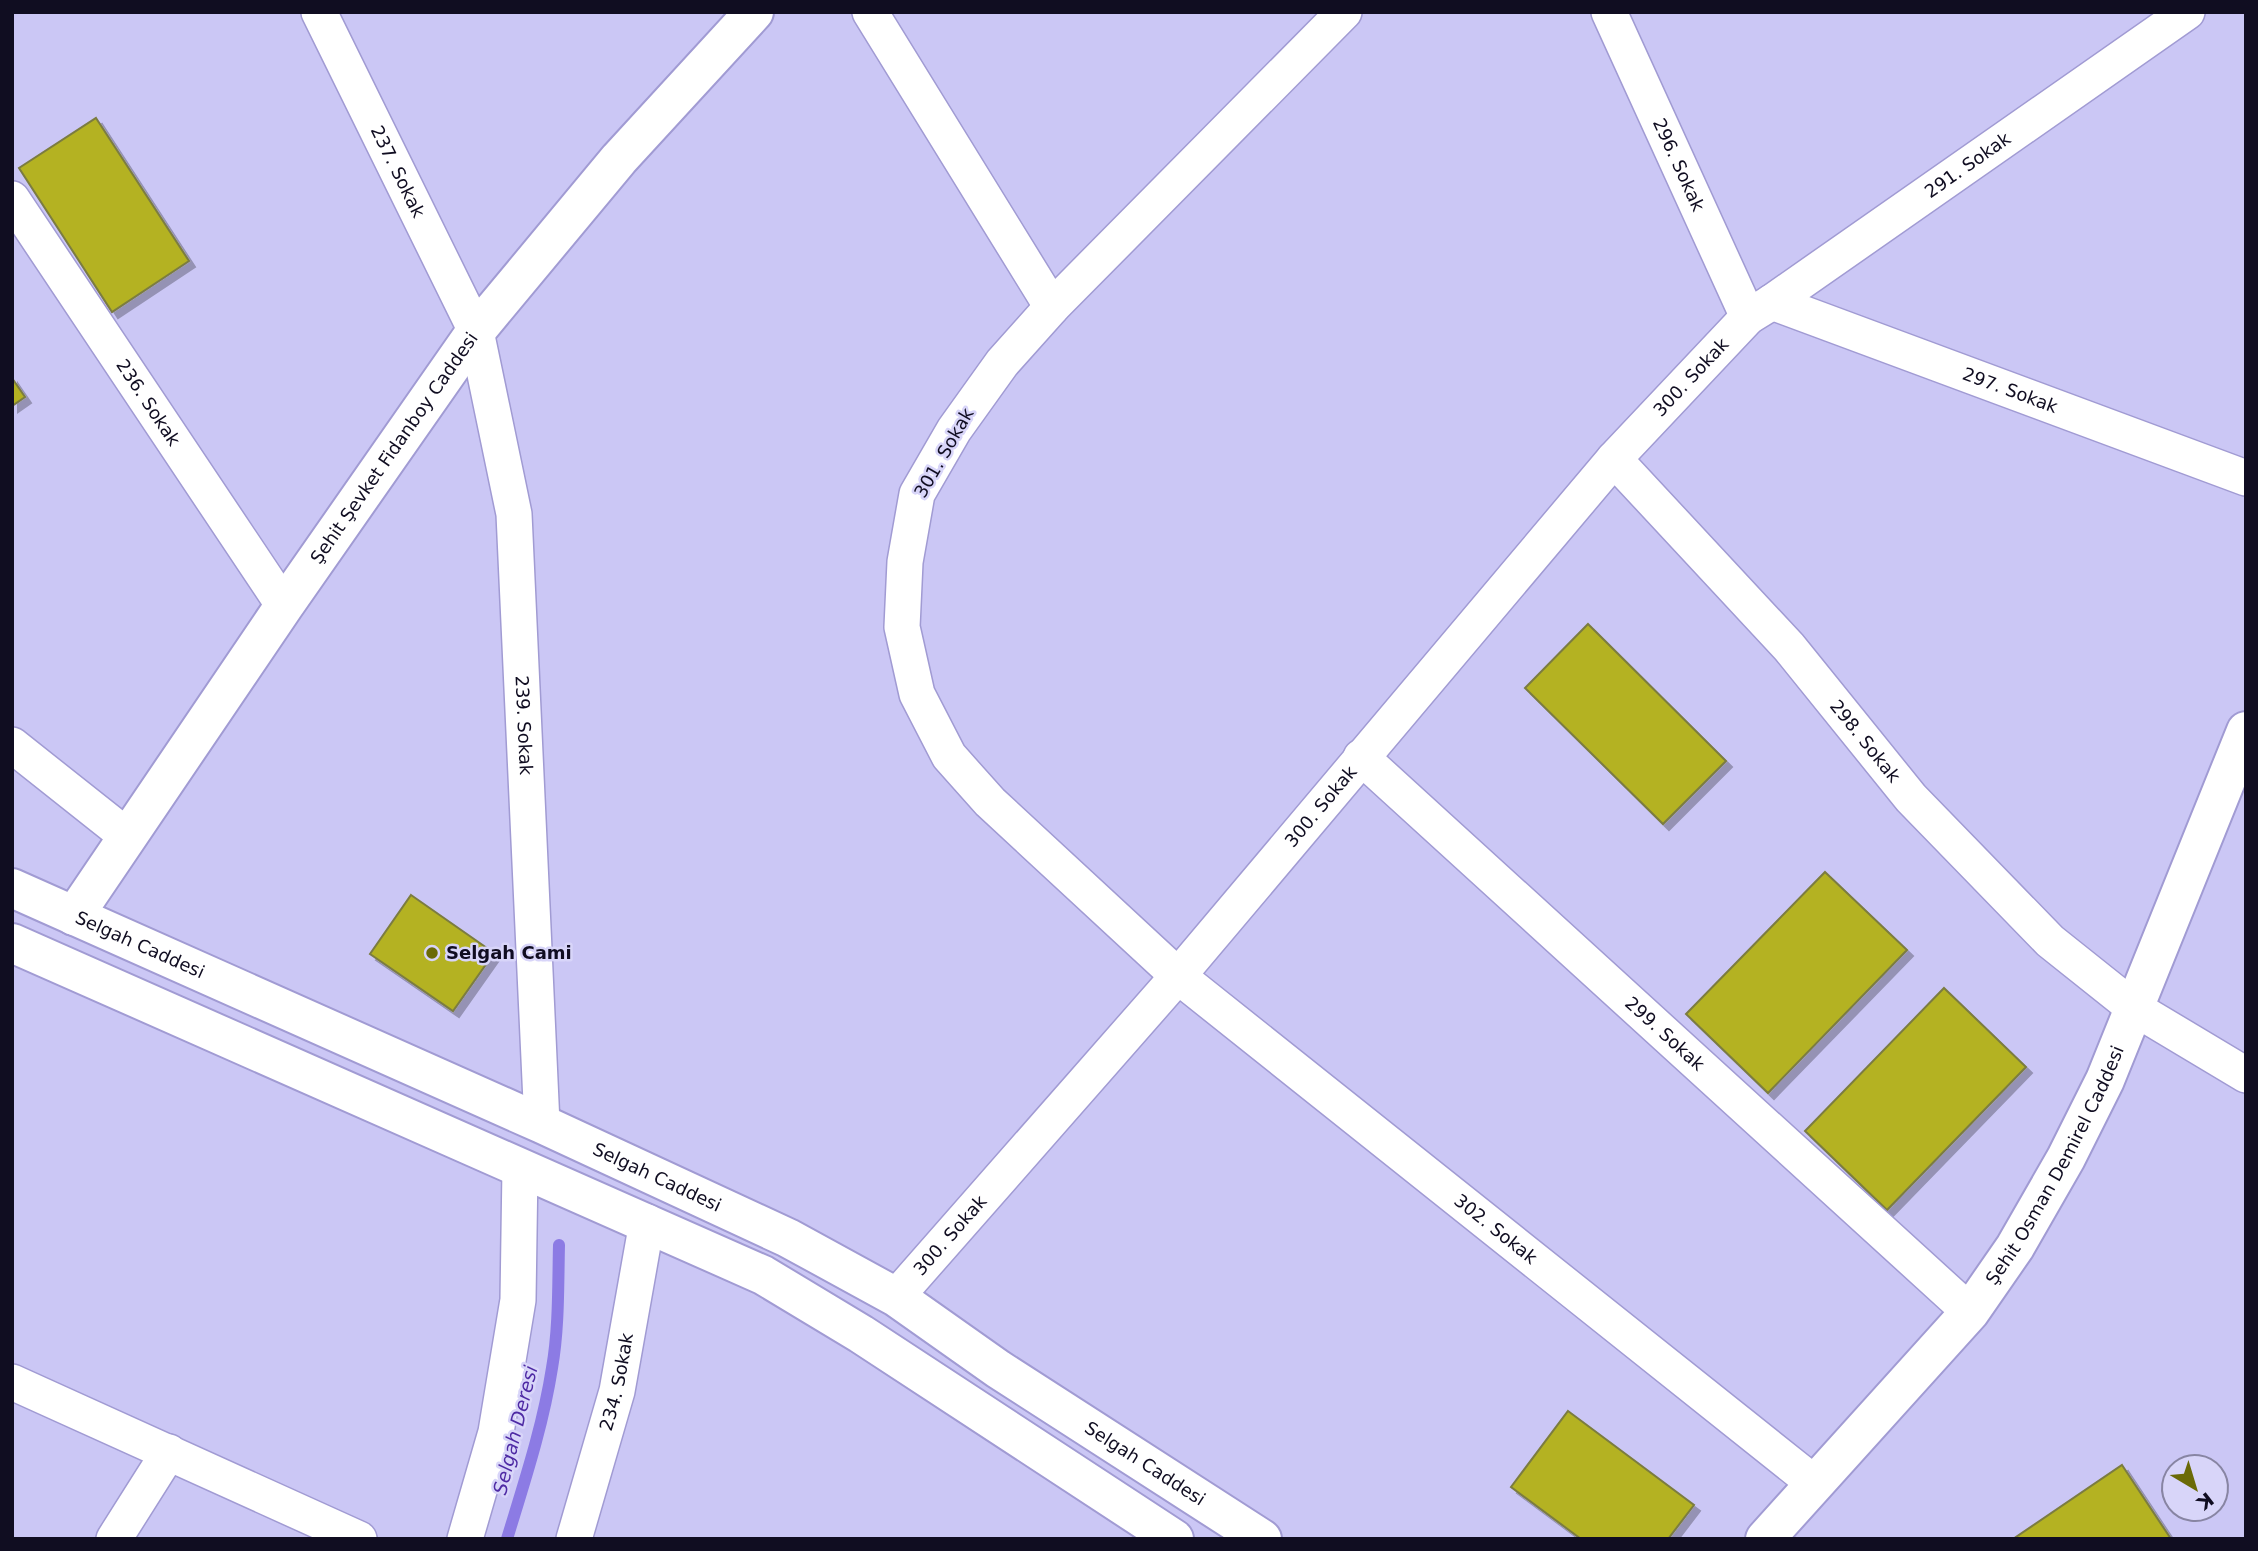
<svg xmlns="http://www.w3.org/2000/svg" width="2258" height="1551" viewBox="0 0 2258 1551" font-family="'DejaVu Sans',sans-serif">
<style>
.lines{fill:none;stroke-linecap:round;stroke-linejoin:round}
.stream{stroke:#8c7be4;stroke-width:12}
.building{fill:#b4b221;stroke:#7b7c41;stroke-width:2;filter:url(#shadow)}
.street-casing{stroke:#a19bd3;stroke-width:38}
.secondary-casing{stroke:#a19bd3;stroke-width:42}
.street{stroke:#fff;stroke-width:35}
.secondary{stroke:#fff;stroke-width:38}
.poi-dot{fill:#6b6a07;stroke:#d8d5f9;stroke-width:2.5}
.labels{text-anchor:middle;stroke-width:5;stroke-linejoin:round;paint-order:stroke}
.street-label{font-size:18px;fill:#100d21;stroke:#d8d5f9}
.poi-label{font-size:18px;font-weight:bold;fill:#100d21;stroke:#d8d5f9;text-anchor:start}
.water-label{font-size:19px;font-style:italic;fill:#4e2aa4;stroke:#d8d5f9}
</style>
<defs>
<filter id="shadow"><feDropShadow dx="6" dy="6" stdDeviation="0" flood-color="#0004"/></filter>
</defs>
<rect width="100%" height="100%" fill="#cbc7f5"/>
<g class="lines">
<path class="stream" d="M 507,1539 C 524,1483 543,1426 552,1368 C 559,1328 558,1286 559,1245"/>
</g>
<g class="building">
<polygon points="96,118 189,261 112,312 19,168"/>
<polygon points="12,378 25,397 12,406"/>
<polygon points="1588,624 1726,761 1663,824 1525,688"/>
<polygon points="1825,872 1907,950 1768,1093 1686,1014"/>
<polygon points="411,895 494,953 453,1011 370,954"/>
<polygon points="1944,988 2026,1067 1887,1210 1805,1131"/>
<polygon points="1568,1411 1694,1505 1668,1539 1581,1539 1511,1487"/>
<polygon points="2122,1465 2171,1539 2013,1539"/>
</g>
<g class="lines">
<defs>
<g id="street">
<path id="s1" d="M 319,12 L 476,331 L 514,514 L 542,1124"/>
<polyline points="870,12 1052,307"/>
<path id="s2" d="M 1344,12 L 1052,307 L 1002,363 L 954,430 L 917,494 L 905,562 L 902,627 L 917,694 L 949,756 L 990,802 L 1178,976 L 1814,1483"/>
<path id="s3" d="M 1609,12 L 1748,317"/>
<path id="s4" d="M 12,199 L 284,606"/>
<path id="s5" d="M 1772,302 L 2246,478"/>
<path id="s6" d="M 1614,459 L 1789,647 L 1911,798 L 2050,941 L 2134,1008 L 2246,1075"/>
<polyline points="12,745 128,837"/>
<path id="s7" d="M 1361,757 L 1970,1312"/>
<path id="s8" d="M 896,1297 L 1178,976 L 1614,459 L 1748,317 L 1772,302 L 2187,12"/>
<polyline points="12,1382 359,1539"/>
<polyline points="114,1539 169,1452"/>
<polyline points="465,1539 496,1432 518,1300 520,1168"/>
<path id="s9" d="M 574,1539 L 617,1391 L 647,1222"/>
</g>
<g id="secondary">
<path id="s10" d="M 12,888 L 542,1124 L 788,1238 L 896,1297 L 998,1369 L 1262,1539"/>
<path id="s11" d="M 74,916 L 284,606 L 476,331 L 619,159 L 754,12"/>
<polyline points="12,943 763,1275 861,1334 1174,1539"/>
<path id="s12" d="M 1765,1539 L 1970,1312 L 2015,1247 L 2066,1158 L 2105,1080 L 2246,731"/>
</g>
</defs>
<use href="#street" class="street-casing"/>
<use href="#secondary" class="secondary-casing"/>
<use href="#street" class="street"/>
<use href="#secondary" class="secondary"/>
</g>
<circle class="poi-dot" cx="432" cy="953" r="7"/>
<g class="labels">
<g class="street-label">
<text dy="6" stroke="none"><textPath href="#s3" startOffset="168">296. Sokak</textPath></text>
<text dy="6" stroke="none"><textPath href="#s8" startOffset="1566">291. Sokak</textPath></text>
<text dy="6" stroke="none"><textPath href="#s1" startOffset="178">237. Sokak</textPath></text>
<text dy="6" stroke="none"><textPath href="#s8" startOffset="1216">300. Sokak</textPath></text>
<text dy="6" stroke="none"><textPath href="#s5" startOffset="254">297. Sokak</textPath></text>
<text dy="6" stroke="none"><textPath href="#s4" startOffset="245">236. Sokak</textPath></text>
<text dy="6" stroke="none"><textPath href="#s11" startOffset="567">Şehit Şevket Fidanboy Caddesi</textPath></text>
<text transform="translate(944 453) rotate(-60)" y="6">301. Sokak</text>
<text dy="6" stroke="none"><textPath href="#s1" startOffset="754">239. Sokak</textPath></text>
<text dy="6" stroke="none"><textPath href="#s6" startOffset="378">298. Sokak</textPath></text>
<text dy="6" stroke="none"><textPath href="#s8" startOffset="649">300. Sokak</textPath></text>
<text dy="6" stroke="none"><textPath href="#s10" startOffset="140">Selgah Caddesi</textPath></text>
<text dy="6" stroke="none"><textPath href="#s7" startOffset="411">299. Sokak</textPath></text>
<text dy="6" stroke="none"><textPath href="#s12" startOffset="476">Şehit Osman Demirel Caddesi</textPath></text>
<text dy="6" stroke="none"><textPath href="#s10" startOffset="707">Selgah Caddesi</textPath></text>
<text dy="6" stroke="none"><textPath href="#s2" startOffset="1643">302. Sokak</textPath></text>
<text dy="6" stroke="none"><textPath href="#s8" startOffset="82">300. Sokak</textPath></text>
<text dy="6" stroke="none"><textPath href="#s9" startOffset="163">234. Sokak</textPath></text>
<text dy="6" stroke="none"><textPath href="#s10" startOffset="1274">Selgah Caddesi</textPath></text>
</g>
<g class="poi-label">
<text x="446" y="959">Selgah Cami</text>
</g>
<g class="water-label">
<text transform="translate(515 1430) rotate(-76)" y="7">Selgah Deresi</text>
</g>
</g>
<rect width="2258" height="1551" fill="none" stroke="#100d21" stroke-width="28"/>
<g transform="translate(2195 1488) rotate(142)"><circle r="33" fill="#d8d5f9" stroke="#8885a3" stroke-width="2"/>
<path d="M0-5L12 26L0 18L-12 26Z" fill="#6b6a07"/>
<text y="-10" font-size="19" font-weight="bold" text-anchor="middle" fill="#100d21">K</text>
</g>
</svg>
